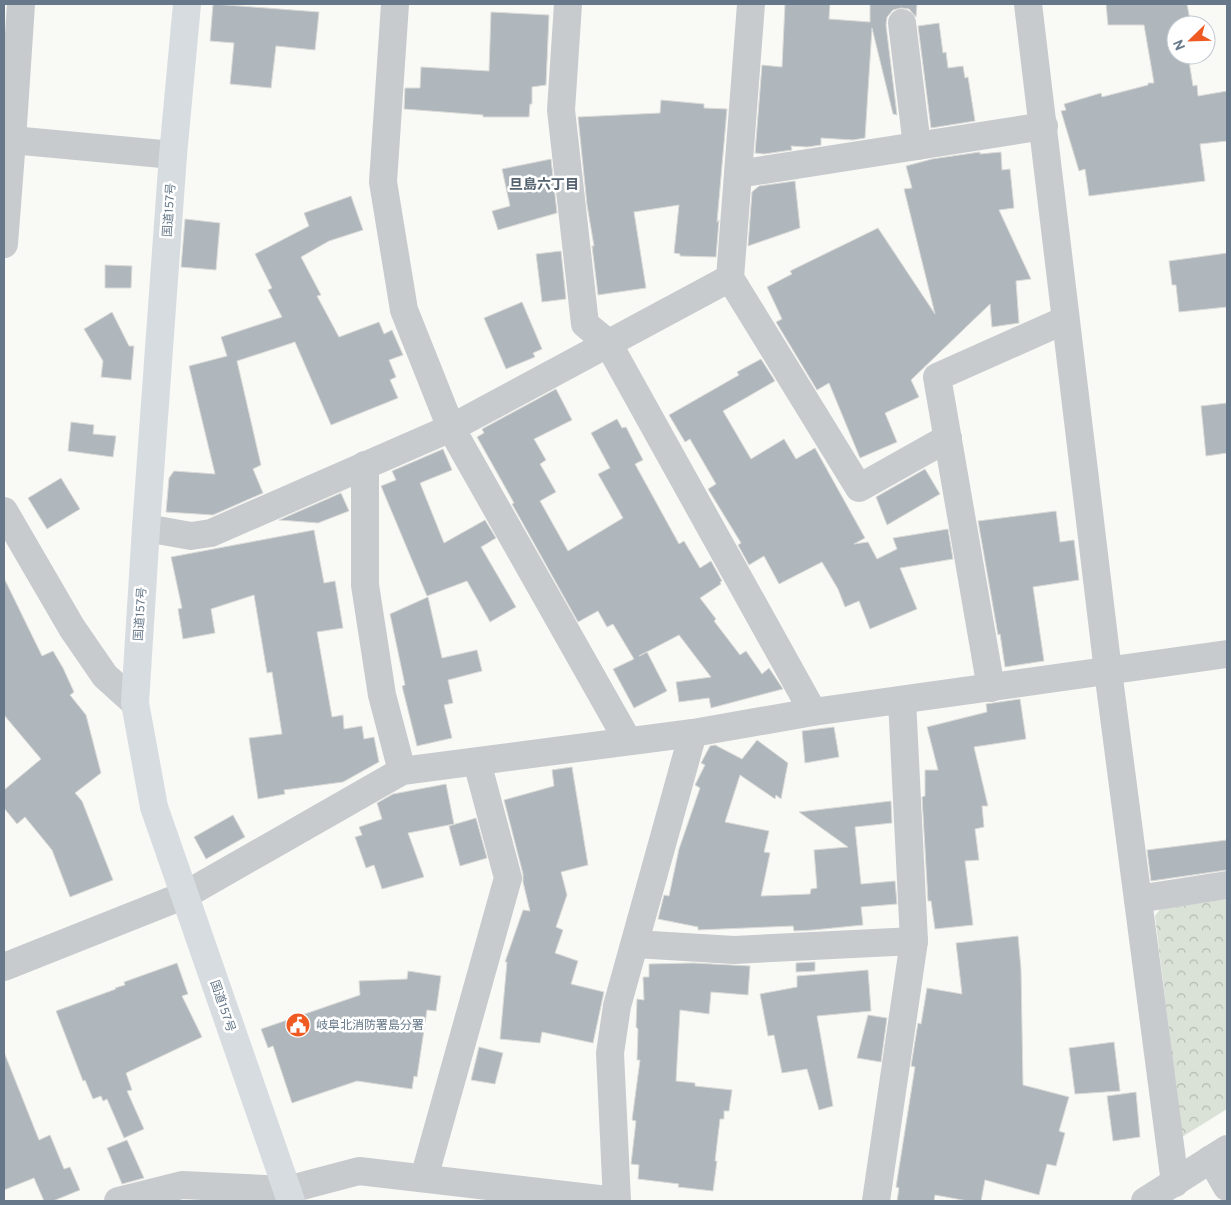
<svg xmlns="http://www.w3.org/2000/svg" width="1231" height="1205" viewBox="0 0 1231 1205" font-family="Overpass,'Noto Sans JP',sans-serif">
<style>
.park{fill:url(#park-crowns)}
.building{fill:#afb7bd;stroke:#dbdbd8}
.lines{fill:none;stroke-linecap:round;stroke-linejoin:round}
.minor{stroke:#c7cbce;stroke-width:28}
.highway{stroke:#d6dce0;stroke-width:28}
.labels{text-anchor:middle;stroke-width:5;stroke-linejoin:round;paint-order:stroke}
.street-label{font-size:12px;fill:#667889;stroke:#fff}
.poi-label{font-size:12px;fill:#667889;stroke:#fff;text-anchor:start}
.neighbourhood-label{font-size:14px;font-weight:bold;fill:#54616e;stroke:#fff}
</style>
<defs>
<pattern id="park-crowns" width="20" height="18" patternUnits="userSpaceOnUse" patternTransform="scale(1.25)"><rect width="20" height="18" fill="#dae1d7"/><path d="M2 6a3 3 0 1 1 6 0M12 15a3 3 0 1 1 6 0" fill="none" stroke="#b5bbb4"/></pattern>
</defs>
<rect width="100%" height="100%" fill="#f9f9f6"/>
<polygon class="park" points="1227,899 1227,1109 1182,1137 1155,916 1160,909"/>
<g class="building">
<polygon points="213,4 319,12 315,50 276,46 271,88 230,84 234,43 210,41"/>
<polygon points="785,4 830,4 829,19 870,22 870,4 917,4 916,17 909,9 901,8 893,10 887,17 886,25 897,115 893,114 872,28 865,138 853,140 821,138 821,145 807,147 791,146 792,150 764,154 755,153 762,65 782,67"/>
<polygon points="1106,4 1187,4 1191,25 1176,25 1176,55 1188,55 1193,86 1197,85 1198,96 1227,91 1227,141 1200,144 1205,181 1089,196 1085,169 1079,171 1061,111 1066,110 1064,104 1101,93 1102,97 1148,85 1148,83 1154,83 1144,25 1108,25"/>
<polygon points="491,12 549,15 546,85 532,87 532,104 530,104 529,117 483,117 483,115 404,109 405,88 420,88 421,67 489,71"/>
<polygon points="939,23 943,53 946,52 948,68 963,66 965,78 968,77 975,121 931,128 918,26"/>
<polygon points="661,100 704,104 704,108 727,109 717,222 719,220 716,257 680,256 680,254 674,253 679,205 634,212 646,288 598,295 592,246 594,246 587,205 578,117 660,113"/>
<polygon points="980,152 980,154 1001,152 1002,170 1010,169 1014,208 999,210 1031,279 1016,281 1019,323 992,327 990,304 911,380 919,397 885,413 897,442 860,458 829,383 817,390 776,322 782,319 767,287 792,274 790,271 878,228 935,314 904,189 912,188 906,166 932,159"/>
<polygon points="551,159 557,213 498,230 492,211 510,206 502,169"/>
<polygon points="795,181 800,228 748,246 752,192 759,186"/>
<polygon points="351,196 363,230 329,241 301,257 321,295 317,296 339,337 379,322 384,334 392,330 403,355 389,360 396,377 390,380 398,398 331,425 295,342 237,361 261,465 253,469 263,493 213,515 166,512 169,478 174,471 215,474 189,366 227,356 221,337 282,317 268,290 272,288 255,254 309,226 304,213"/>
<polygon points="185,219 220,223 216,270 181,267"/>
<polygon points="561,251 566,299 542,302 536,254"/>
<polygon points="1227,253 1227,307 1179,312 1176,285 1172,285 1169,261"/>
<polygon points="105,265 132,266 131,288 105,288"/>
<polygon points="522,302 542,349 533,353 535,357 506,369 484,318"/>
<polygon points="112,312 129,346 134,346 131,380 101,377 103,361 84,329"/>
<polygon points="761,359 775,381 723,411 751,459 784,439 796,459 815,448 865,538 854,544 868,542 877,559 897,549 893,538 948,529 953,559 900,568 917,609 870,629 859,601 845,607 838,589 822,562 779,584 764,556 749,565 738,545 741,543 708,489 716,484 690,439 685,442 669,415 739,375 737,372"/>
<polygon points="556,389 572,420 534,439 546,460 540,464 556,492 540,501 568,551 623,518 598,474 610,468 591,433 617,419 622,428 626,427 643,460 635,464 679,544 684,541 700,568 711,561 722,581 720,582 721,584 700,598 716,619 714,621 740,655 746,651 762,674 769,668 783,689 711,708 709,698 679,702 676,682 711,677 679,635 639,656 647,652 667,691 634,708 613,669 634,659 613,624 607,627 598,611 578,622 512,504 514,503 477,437 484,433 482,429"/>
<polygon points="1227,403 1227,453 1206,456 1201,406"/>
<polygon points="71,422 94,425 93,434 116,436 113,457 68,451"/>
<polygon points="443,449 452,470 420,483 444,543 485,520 496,538 481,547 516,607 490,622 467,581 427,596 381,486 396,480 392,471"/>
<polygon points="925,469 940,494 887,525 876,497"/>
<polygon points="61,478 80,509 47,529 28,498"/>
<polygon points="341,493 349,511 318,523 279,520"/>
<polygon points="1056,511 1060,542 1074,540 1079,580 1033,587 1044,661 1005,667 1000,634 998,635 978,521"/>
<polygon points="314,530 324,583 335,581 343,628 317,632 332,717 343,715 344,729 362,726 364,739 374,737 379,762 343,782 284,790 285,794 258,799 249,738 282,734 272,672 267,673 254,595 211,609 215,633 183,639 178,609 182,608 171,557"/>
<polygon points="4,578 42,656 53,651 63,668 74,692 70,695 86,715 101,773 75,793 82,801 113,880 70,897 52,850 25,817 17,824 4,808 4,790 41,759 4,715"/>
<polygon points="428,597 442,658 477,650 482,671 448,680 453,703 444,705 452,738 417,746 402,686 405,685 390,614"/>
<polygon points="1020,699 1026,739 974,747 988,806 982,806 984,827 975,829 979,860 965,861 973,925 935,929 931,901 928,901 922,797 925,796 925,770 938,770 927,727 987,712 986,704"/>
<polygon points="834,727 839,757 805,763 802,731"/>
<polygon points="757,740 788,763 781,799 776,795 775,799 740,775 725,822 769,831 764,852 770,853 761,896 810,894 811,889 817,888 814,850 848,847 799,812 891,801 892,823 855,827 861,884 895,881 897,904 861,907 863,925 813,930 794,931 793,926 698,930 698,927 658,919 664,895 669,896 679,849 700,788 695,785 705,765 701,763 710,746 715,745 742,759"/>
<polygon points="572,767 588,865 561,872 567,895 556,927 563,930 555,953 578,961 571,984 604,992 593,1043 542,1032 540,1043 500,1039 507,962 505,962 523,910 530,911 523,882 523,874 504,800 554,786 552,770"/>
<polygon points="446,784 454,824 408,833 424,877 382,889 374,865 366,868 355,837 362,835 359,827 382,819 377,803 393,794"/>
<polygon points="233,815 245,837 206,859 194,837"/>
<polygon points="476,818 487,858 460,866 449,826"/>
<polygon points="1227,840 1227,870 1151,881 1147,850"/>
<polygon points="1018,936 1021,969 1023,1085 1069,1097 1059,1131 1065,1133 1056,1166 1047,1164 1039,1195 985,1180 981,1201 968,1201 935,1195 934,1201 897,1201 899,1188 896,1187 915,1067 911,1066 918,1023 921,1024 927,988 962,994 956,943"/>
<polygon points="815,962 815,971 796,972 796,963"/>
<polygon points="177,963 188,994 182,996 202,1037 126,1073 132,1090 127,1091 144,1129 124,1138 107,1099 103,1101 101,1096 93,1099 85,1080 83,1081 56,1011 116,989 115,988 125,985 124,982"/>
<polygon points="694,963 750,966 748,995 711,992 709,1014 680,1010 676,1081 695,1083 695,1086 732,1090 729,1111 724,1111 724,1119 720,1119 715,1161 717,1161 713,1191 678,1187 679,1184 638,1179 639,1165 631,1164 636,1121 632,1120 640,1060 637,1060 638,1029 636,1027 637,999 644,1000 643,977 649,977 649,964"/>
<polygon points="868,970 871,1011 817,1016 833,1106 819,1110 807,1069 782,1073 774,1035 768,1036 760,994 797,987 797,976"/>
<polygon points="408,971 441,976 436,1011 427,1010 417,1077 414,1076 412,1089 357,1081 292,1103 273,1046 268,1048 261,1029 360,995 359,981 407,979"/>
<polygon points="868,1015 887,1018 881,1062 857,1058"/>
<polygon points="1114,1042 1120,1091 1075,1094 1069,1048"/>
<polygon points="479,1047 503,1053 495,1084 471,1080"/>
<polygon points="4,1052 39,1140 50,1135 64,1169 70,1167 80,1190 53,1201 44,1201 34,1178 4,1190"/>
<polygon points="1136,1092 1140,1137 1113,1141 1107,1096"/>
<polygon points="127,1140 144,1178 122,1184 107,1148"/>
</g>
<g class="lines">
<g class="minor">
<polyline points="395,4 383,182 404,310 451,428 628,741"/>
<polyline points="568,4 561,110 585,324 608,343 813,712"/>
<polyline points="751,4 730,278 859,488 948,438"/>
<polyline points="1028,4 1108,671 1175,1183"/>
<polyline points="902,23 917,146"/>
<polyline points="12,140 21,4"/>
<polyline points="738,174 1044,126"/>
<polyline points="4,244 12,140 173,155"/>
<polyline points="365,465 365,585 382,695 402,771"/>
<polyline points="4,511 72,628 105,676 135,703"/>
<polyline points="146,528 191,536 211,533 451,428 730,278"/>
<polyline points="991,688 937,377 1065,320"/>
<polyline points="1138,899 1227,885"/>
<polyline points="635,944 734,950 914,941"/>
<polyline points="4,967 185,895 402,771 693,733 813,712 1227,654"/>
<polyline points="1211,1159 1227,1187"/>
<polyline points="424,1178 508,878 477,762"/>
<polyline points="118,1201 182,1185 287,1190 359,1171 616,1201"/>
<polyline points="617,1201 610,1053 617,1006 693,733"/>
<polyline points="876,1201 914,941 902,700"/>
<polyline points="1145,1201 1227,1149"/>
</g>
<polyline class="highway" points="187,4 173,155 146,528 135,703 154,807 291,1201"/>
</g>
<defs>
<symbol id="civic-disc" viewBox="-11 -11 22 22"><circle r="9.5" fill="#ee5a21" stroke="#fff"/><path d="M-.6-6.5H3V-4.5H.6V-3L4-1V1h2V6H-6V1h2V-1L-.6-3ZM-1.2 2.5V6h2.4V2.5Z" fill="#fff"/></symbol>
</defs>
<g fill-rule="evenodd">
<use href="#civic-disc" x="284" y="1011" width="28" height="28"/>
</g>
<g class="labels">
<g class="street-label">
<text transform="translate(169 210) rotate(-86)" y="4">国道157号</text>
<text transform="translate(140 614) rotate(-86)" y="4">国道157号</text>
<text transform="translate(223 1006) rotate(71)" y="4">国道157号</text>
</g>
<g class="poi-label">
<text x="316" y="1029">岐阜北消防署島分署</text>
</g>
<g class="neighbourhood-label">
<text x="544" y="189">旦島六丁目</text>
</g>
</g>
<rect width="1231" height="1205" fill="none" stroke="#667889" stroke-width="10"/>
<g transform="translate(1191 40) rotate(247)"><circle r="24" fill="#ffffff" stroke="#c2c9d0"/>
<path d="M0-4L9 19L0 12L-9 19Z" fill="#ee5a21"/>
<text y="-8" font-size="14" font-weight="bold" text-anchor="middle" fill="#667889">N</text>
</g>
</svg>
